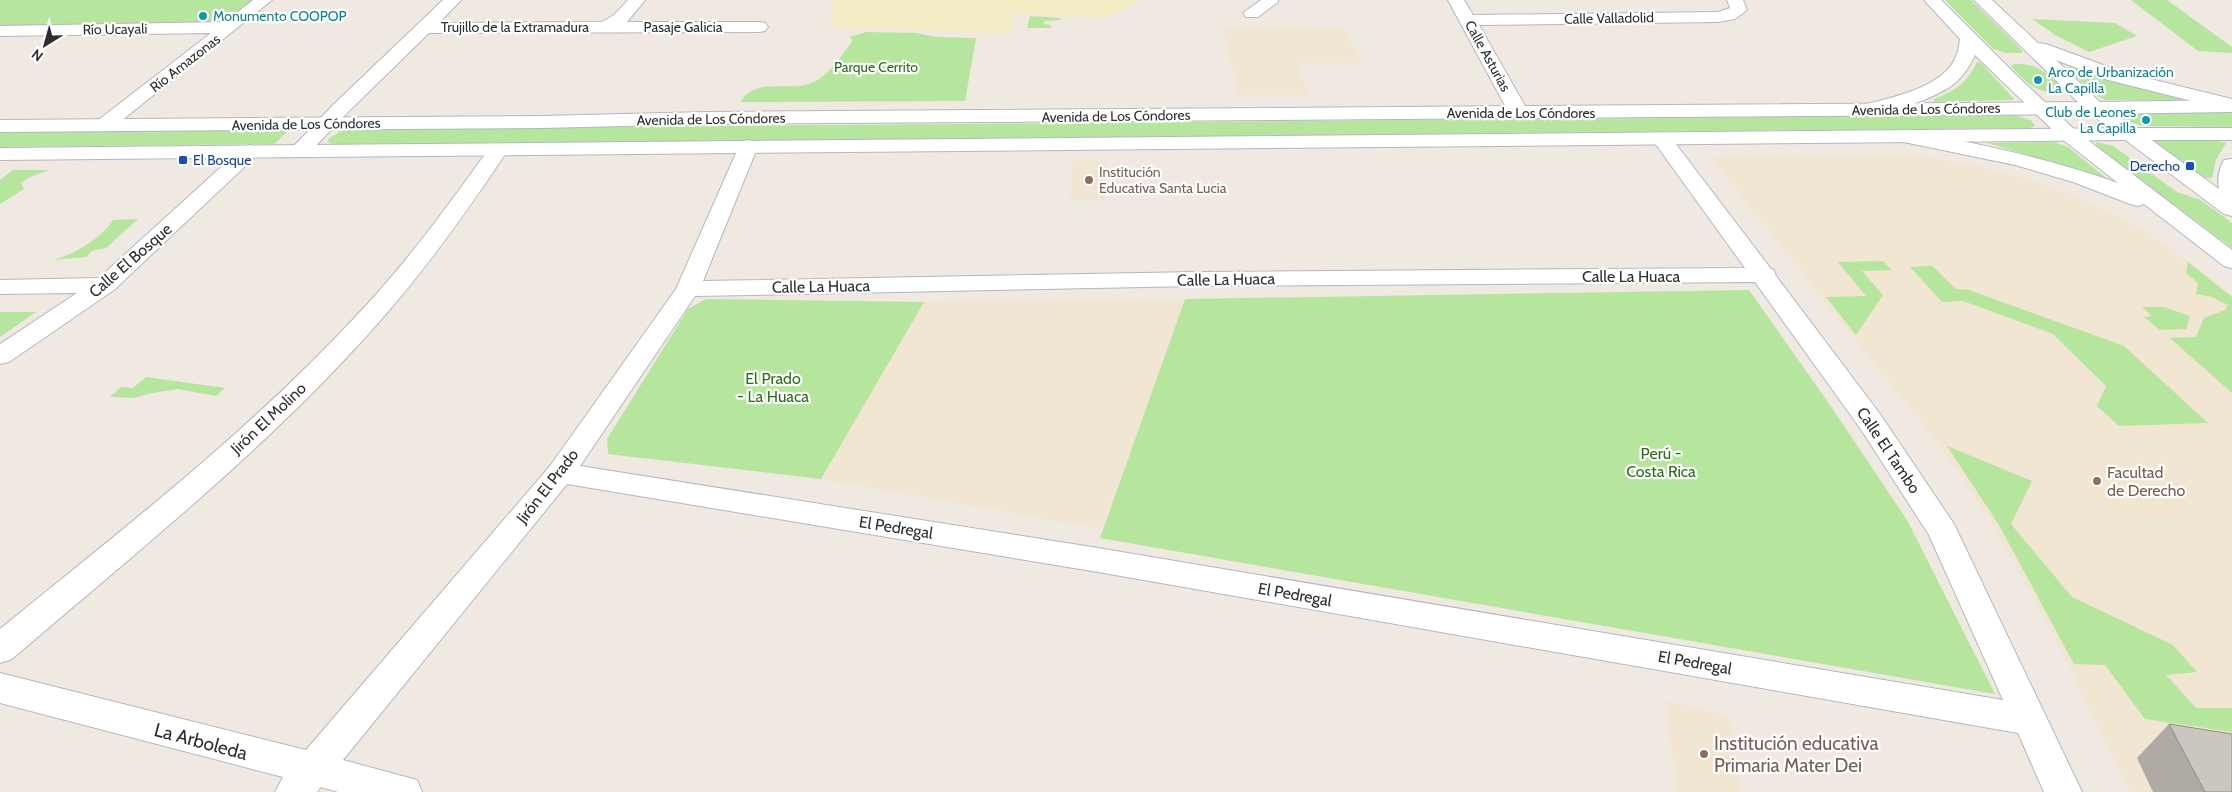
<svg xmlns="http://www.w3.org/2000/svg" width="2232" height="792" viewBox="0 0 2232 792" font-family="Cabin,sans-serif">
<style>
.education{fill:#f0e6d1}
.green{fill:#b6e59e}
.sand{fill:#f3ecc5}
.lines{fill:none;stroke-linecap:round;stroke-linejoin:round}
.minor-casing{stroke:#b4b7c1;stroke-width:2}
.tertiary-casing{stroke:#b4b7c1;stroke-width:2}
.secondary-casing{stroke:#b4b7c1;stroke-width:2}
.minor{fill:#fff;fill-rule:evenodd}
.tertiary{fill:#fff;fill-rule:evenodd}
.secondary{fill:#fff;fill-rule:evenodd}
.wall{fill:#afaba4}
.building{fill:#cbc7bf;stroke:#8e8b86}
.culture-dot{fill:#0f9aa8;stroke:#fff;stroke-width:2}
.transit-dot{fill:#1a4fb4;stroke:#fff;stroke-width:2}
.education-dot{fill:#8d6e63;stroke:#fff;stroke-width:2}
.labels{text-anchor:middle;stroke-width:4.5;stroke-linejoin:round;paint-order:stroke}
.far-culture-label{font-size:14px;fill:#0d838f;stroke:#fff;text-anchor:start}
.far-street-label{font-size:14px;fill:#2e2e2e;stroke:#fff}
.far-park-label{font-size:14px;fill:#2c6e1b;stroke:#fff}
.far-transit-label{font-size:14px;fill:#164399;stroke:#fff;text-anchor:start}
.far-education-label{font-size:14px;fill:#785e54;stroke:#fff;text-anchor:start}
.street-label{font-size:16px;fill:#2e2e2e;stroke:#fff}
.park-label{font-size:16px;fill:#2c6e1b;stroke:#fff}
.education-label{font-size:16px;fill:#785e54;stroke:#fff;text-anchor:start}
.near-street-label{font-size:19px;fill:#2e2e2e;stroke:#fff}
.near-education-label{font-size:19px;fill:#785e54;stroke:#fff;text-anchor:start}
</style>
<rect width="100%" height="100%" fill="#efe9e1"/>
<g class="education">
<polygon points="1346,28 1361,63 1298,63 1308,95 1238,95 1223,29"/>
<polygon points="1871,155 1917,156 1976,165 2025,178 2070,194 2117,215 2169,246 2232,295 2232,792 2130,792 2053,633 1988,517 1938,444 1711,158"/>
<polygon points="1072,161 1107,161 1105,200 1070,200"/>
<polygon points="1185,299 1102,529 821,479 924,302"/>
<polygon points="1665,701 1728,716 1742,792 1678,792"/>
</g>
<g class="green">
<polygon points="0,0 256,0 228,19 211,24 0,26"/>
<polygon points="1945,0 1971,0 2022,50 2022,53 2006,53 1993,49"/>
<polygon points="2131,0 2167,0 2232,47 2232,53 2198,51"/>
<polygon points="1030,16 1060,18 1061,20 1045,21 1043,24 1051,25 1052,28 1027,28"/>
<polygon points="2032,19 2115,23 2137,36 2089,52 2055,35"/>
<path d="M 866,32 L 916,33 L 936,37 L 976,38 L 965,101 L 740,102 C 756,77 786,91 809,84 C 829,77 841,56 853,40 L 849,37 Z"/>
<path d="M 1977,62 L 1980,62 L 2014,99 L 2013,100 L 1934,102 L 1934,99 C 1955,91 1968,82 1977,62 Z"/>
<path d="M 2014,64 C 2038,63 2045,72 2061,87 L 2061,89 C 2041,99 2023,80 2011,66 Z"/>
<polygon points="2071,66 2180,98 2182,100 2105,100 2096,95 2066,68"/>
<polygon points="2232,112 2232,127 2143,126 2129,122 2122,116 2128,113"/>
<polygon points="2014,115 2031,120 2035,126 2030,128 526,143 337,144 329,143 328,139 341,131 351,129"/>
<polygon points="289,130 274,144 0,147 0,132"/>
<polygon points="2155,141 2218,141 2226,143 2216,160 2212,178 2204,178 2153,142"/>
<polygon points="2054,142 2068,147 2110,181 1988,143"/>
<polygon points="2096,142 2113,146 2177,192 2201,200 2232,223 2232,248 2096,146"/>
<polygon points="13,170 49,170 28,178 21,183 24,189 0,204 0,180"/>
<path d="M 138,219 L 106,248 L 92,251 L 86,257 L 53,260 C 73,255 101,239 113,220 Z"/>
<polygon points="1883,261 1892,270 1862,271 1883,295 1856,335 1826,297 1866,296 1838,262"/>
<polygon points="2188,262 2232,297 2232,393 2170,338 2196,337 2204,318 2225,310 2228,305 2212,297 2196,294 2198,283 2186,273"/>
<polygon points="1932,266 1956,289 1969,290 2124,346 2208,423 2119,426 2097,406 2106,386 2053,334 1963,301 1942,302 1910,267"/>
<polygon points="1749,290 1830,405 1907,520 1995,694 1100,538 1185,299"/>
<polygon points="706,299 924,302 821,479 608,454 607,439 688,309"/>
<polygon points="2142,307 2164,307 2190,316 2186,329 2160,330 2144,317 2152,316"/>
<polygon points="0,312 36,312 0,337"/>
<polygon points="146,377 225,388 216,396 178,389 152,393 134,398 110,397 121,387 133,388"/>
<polygon points="1947,446 2032,481 2011,524 2072,597 2173,645 2197,672 2166,675 2196,708 2232,708 2232,732 2145,719 2105,665 2074,664 1999,525"/>
</g>
<polygon class="sand" points="834,0 1140,0 1106,18 1014,14 1009,34 830,27"/>
<g class="lines">
<defs>
<g id="minor">
<polygon points="253,0 272,0 111,129 104,131 97,129 94,125 97,121 211,33 0,36 0,26 225,22"/>
<polygon points="443,0 461,0 439,23 602,22 614,15 628,0 645,0 627,22 759,22 765,23 768,27 765,31 759,32 429,33 346,114 307,155 300,157 293,155 290,151 293,147 332,106"/>
<polygon points="1261,0 1278,0 1278,2 1258,17 1246,17 1243,13"/>
<polygon points="1448,0 1464,0 1473,15 1718,12 1730,8 1727,0 1743,0 1747,10 1735,19 1718,22 1479,25 1529,113 1526,117 1519,119 1512,117 1509,113"/>
<polygon points="2232,100 2232,112 2095,114 2088,112 2085,108 2088,104 2095,102"/>
<polygon points="2129,128 2232,128 2232,140 2129,140 2122,138 2119,134 2122,130"/>
<path d="M 1662,133 L 1669,135 L 1771,269 L 1774,270 L 1776,276 L 1880,414 L 1954,524 L 2082,792 L 2044,792 L 2018,733 L 1098,572 L 567,484 L 343,760 L 417,780 L 422,792 L 338,792 L 321,787 L 317,792 L 275,792 L 283,777 L 0,703 L 0,673 L 306,750 L 550,466 L 676,289 L 741,142 L 748,140 L 755,142 L 758,146 L 703,281 L 1197,272 L 1745,268 L 1652,139 L 1655,135 ZM 1755,282 L 1860,428 L 1929,535 L 2003,700 L 1098,548 L 580,466 L 695,296 L 1197,286 Z"/>
<path d="M 498,144 L 505,146 L 508,150 C 468,210 427,268 379,322 C 269,447 138,551 12,659 L 0,663 L 0,629 C 124,528 251,430 360,312 C 408,261 450,203 491,146 Z"/>
<polygon points="250,145 257,147 260,151 257,155 114,290 9,362 0,364 0,344 77,293 0,294 0,280 99,278 243,147"/>
</g>
<g id="tertiary">
<polygon points="2095,102 2102,104 2105,108 2102,112 2095,114 708,124 541,128 0,132 0,120 541,116 708,112"/>
<polygon points="2129,128 2136,130 2139,134 2136,138 2129,140 0,160 0,148"/>
</g>
<g id="secondary">
<path d="M 1924,0 L 1941,0 L 2017,76 L 2076,131 L 2232,250 L 2232,268 L 2224,266 L 2144,204 L 2138,206 L 2130,204 L 2073,182 L 2015,165 L 1894,140 L 1891,136 L 1894,132 L 1901,130 C 1975,142 2047,158 2118,183 L 2062,139 L 1975,55 C 1970,66 1964,75 1955,83 C 1939,97 1879,119 1859,114 L 1856,110 L 1859,106 C 1889,98 1946,88 1957,54 C 1959,50 1959,44 1960,39 Z"/>
<path d="M 1974,0 L 1992,0 L 2038,43 L 2046,44 L 2122,72 L 2232,99 L 2232,111 L 2108,80 L 2056,60 L 2102,104 L 2219,189 C 2217,179 2219,168 2224,160 L 2232,159 L 2232,216 L 2224,214 L 2088,112 Z"/>
</g>
</defs>
<use href="#minor" class="minor-casing"/>
<use href="#tertiary" class="tertiary-casing"/>
<use href="#secondary" class="secondary-casing"/>
<use href="#minor" class="minor"/>
<use href="#tertiary" class="tertiary"/>
<use href="#secondary" class="secondary"/>
</g>
<polygon class="wall" points="2169,724 2232,792 2153,792 2137,758"/>
<polygon class="building" points="2169,724 2232,734 2232,792 2205,792"/>
<g class="culture-dot">
<circle cx="203" cy="16" r="5"/>
<circle cx="2038" cy="80" r="5"/>
<circle cx="2146" cy="120" r="5"/>
</g>
<g class="transit-dot">
<rect x="178" y="155" width="10" height="10" rx="2.5"/>
<rect x="2185" y="161" width="10" height="10" rx="2.5"/>
</g>
<g class="education-dot">
<circle cx="1089" cy="180" r="5"/>
<circle cx="2097" cy="481" r="5"/>
<circle cx="1704" cy="754" r="5"/>
</g>
<g class="labels">
<g class="far-culture-label">
<text x="213" y="21">Monumento COOPOP</text>
<text x="2048" y="77">Arco de Urbanización<tspan x="2048" dy="16">La Capilla</tspan></text>
<text x="2136" y="117" text-anchor="end">Club de Leones<tspan x="2136" dy="16">La Capilla</tspan></text>
</g>
<g class="far-street-label">
<text transform="translate(1609 18) rotate(-1)" y="5">Calle Valladolid</text>
<text x="515" y="32">Trujillo de la Extramadura</text>
<text x="683" y="32">Pasaje Galicia</text>
<text transform="translate(115 29) rotate(-1)" y="5">Río Ucayali</text>
<text transform="translate(1488 56) rotate(61)" y="5">Calle Asturias</text>
<text transform="translate(185 63) rotate(-38)" y="5">Río Amazonas</text>
<text transform="translate(1926 109) rotate(-1)" y="5">Avenida de Los Cóndores</text>
<text x="1521" y="118">Avenida de Los Cóndores</text>
<text transform="translate(1116 116) rotate(-1)" y="5">Avenida de Los Cóndores</text>
<text transform="translate(711 119) rotate(-1)" y="5">Avenida de Los Cóndores</text>
<text transform="translate(306 124) rotate(-1)" y="5">Avenida de Los Cóndores</text>
</g>
<g class="far-park-label">
<text x="876" y="72">Parque Cerrito</text>
</g>
<g class="far-transit-label">
<text x="193" y="165">El Bosque</text>
<text x="2180" y="171" text-anchor="end">Derecho</text>
</g>
<g class="far-education-label">
<text x="1099" y="177">Institución<tspan x="1099" dy="16">Educativa Santa Lucia</tspan></text>
</g>
<g class="street-label">
<text transform="translate(130 260) rotate(-41)" y="6">Calle El Bosque</text>
<text x="1631" y="282">Calle La Huaca</text>
<text transform="translate(1226 279) rotate(-1)" y="6">Calle La Huaca</text>
<text transform="translate(821 286) rotate(-1)" y="6">Calle La Huaca</text>
<text transform="translate(268 418) rotate(-43)" y="6">Jirón El Molino</text>
<text transform="translate(1889 450) rotate(56)" y="6">Calle El Tambo</text>
<text transform="translate(547 486) rotate(-52)" y="6">Jirón El Prado</text>
<text transform="translate(896 527) rotate(9)" y="6">El Pedregal</text>
<text transform="translate(1295 594) rotate(10)" y="6">El Pedregal</text>
<text transform="translate(1695 662) rotate(10)" y="6">El Pedregal</text>
</g>
<g class="park-label">
<text x="773" y="384">El Prado<tspan x="773" dy="18">- La Huaca</tspan></text>
<text x="1661" y="459">Perú -<tspan x="1661" dy="18">Costa Rica</tspan></text>
</g>
<g class="education-label">
<text x="2107" y="478">Facultad<tspan x="2107" dy="18">de Derecho</tspan></text>
</g>
<g class="near-street-label">
<text transform="translate(201 741) rotate(15)" y="7">La Arboleda</text>
</g>
<g class="near-education-label">
<text x="1714" y="750">Institución educativa<tspan x="1714" dy="22">Primaria Mater Dei</tspan></text>
</g>
</g>
<g transform="translate(45 45) rotate(217)" stroke="#ffffff" stroke-width="4" paint-order="stroke">
<path d="M0-4L9 19L0 12L-9 19Z" fill="#2e2e2e"/>
<text y="-8" font-size="14" font-weight="bold" text-anchor="middle" fill="#2e2e2e">N</text>
</g>
</svg>
